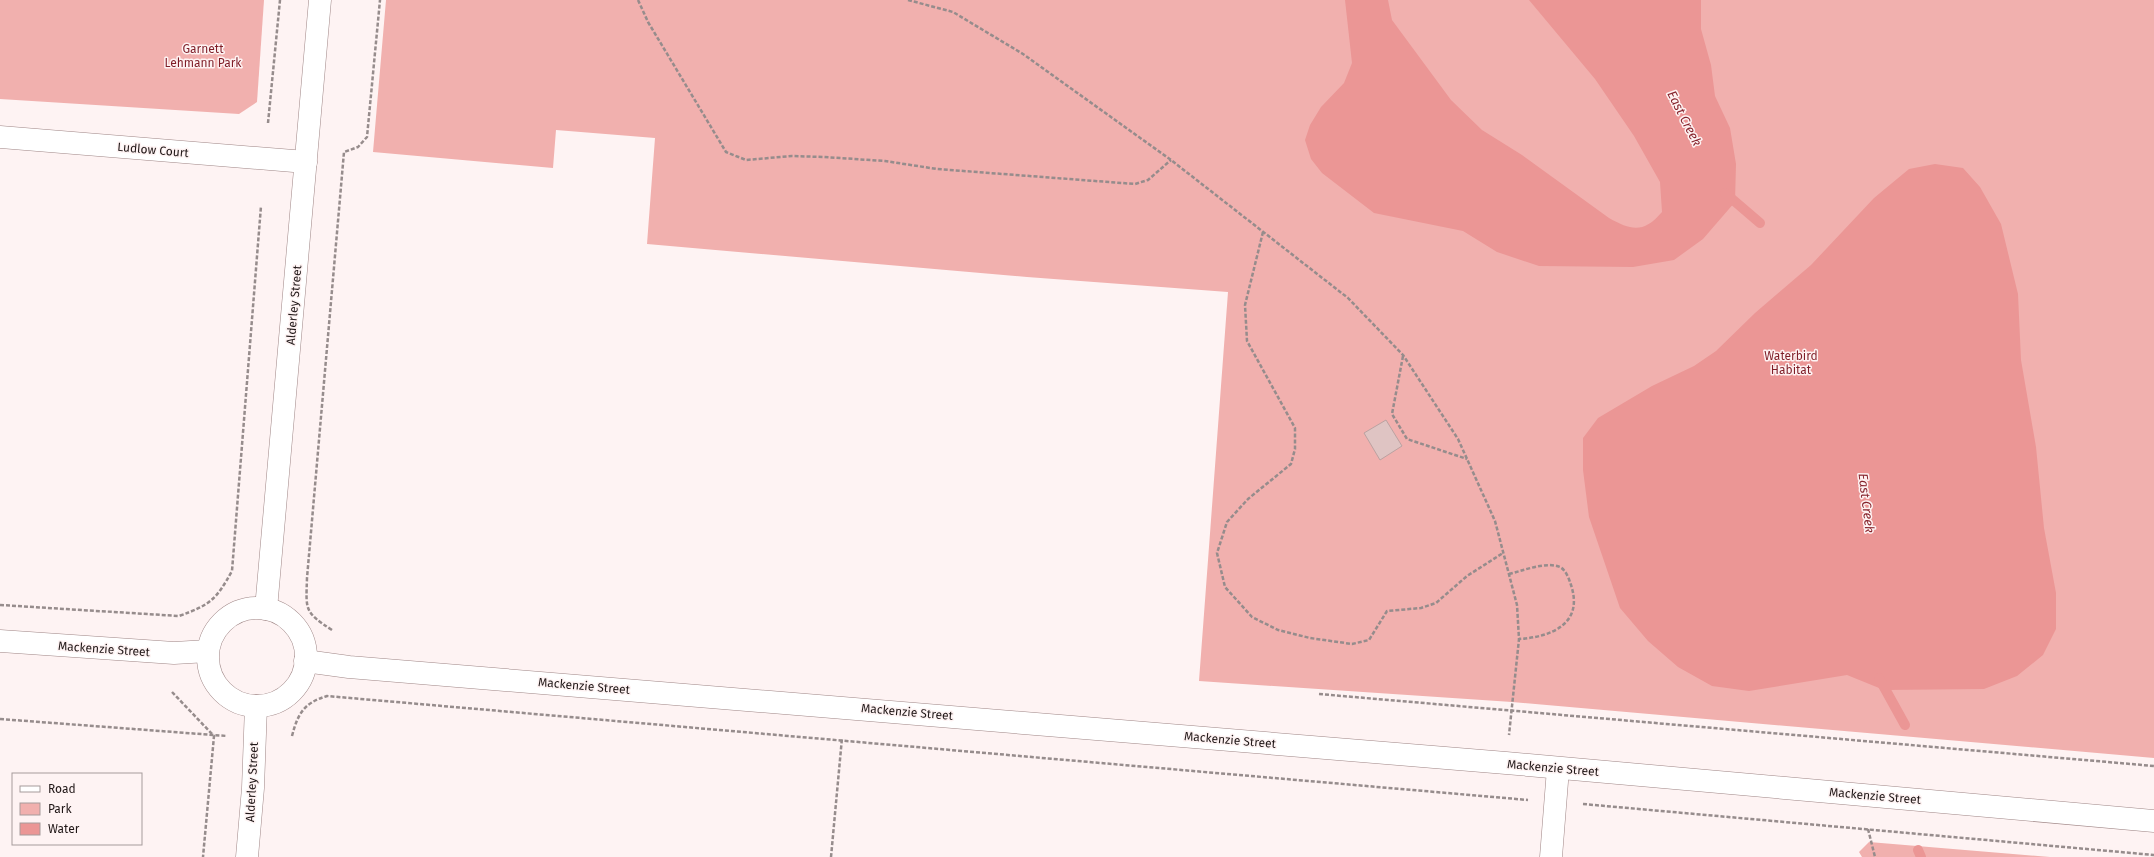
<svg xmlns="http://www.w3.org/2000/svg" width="2154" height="857" viewBox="0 0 2154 857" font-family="'Fira Sans',sans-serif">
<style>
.green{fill:#f1b0ae}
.water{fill:#eb9695}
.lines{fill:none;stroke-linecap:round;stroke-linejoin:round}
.stream{stroke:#eb9695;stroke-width:10}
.building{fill:#dfc4c3;stroke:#bba2a1}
.street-casing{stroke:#9f8686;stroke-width:23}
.secondary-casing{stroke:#9f8686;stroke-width:23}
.path{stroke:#968c8c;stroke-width:2.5;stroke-dasharray:4 2;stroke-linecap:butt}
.street{stroke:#fff;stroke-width:22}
.secondary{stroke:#fff;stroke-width:22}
.labels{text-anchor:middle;stroke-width:3;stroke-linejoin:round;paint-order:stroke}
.park-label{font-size:12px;fill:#7f1d27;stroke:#fef3f3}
.street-label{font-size:12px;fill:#201717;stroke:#fef3f3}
.water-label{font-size:13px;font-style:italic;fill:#87242d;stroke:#fef3f3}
</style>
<rect width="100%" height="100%" fill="#fef3f3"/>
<g class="green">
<polygon points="0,0 264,0 257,102 239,114 0,99"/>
<polygon points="386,0 2154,0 2154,758 1512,702 1199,681 1228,292 1027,277 647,244 655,138 556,130 553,168 373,152"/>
<polygon points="1869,842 2050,857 1862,857 1859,852"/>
</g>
<g class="water">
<path d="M 1345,0 L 1388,0 L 1392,20 L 1451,100 L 1482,130 L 1522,155 L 1609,218 C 1632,231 1644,233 1662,212 L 1660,182 L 1634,136 L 1595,79 L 1529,0 L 1701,0 L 1701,29 L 1711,65 L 1715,96 L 1730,128 L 1736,164 L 1735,202 L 1703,239 L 1674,260 L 1633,267 L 1539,266 L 1497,252 L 1463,231 L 1374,213 L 1322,173 L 1311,159 L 1305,140 L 1310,125 L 1321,107 L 1344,83 L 1352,63 Z"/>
<polygon points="1935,164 1963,168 1980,187 2001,224 2018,294 2021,360 2036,447 2044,528 2056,593 2056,629 2043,655 2017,676 1984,689 1884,690 1847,675 1749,691 1712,686 1678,667 1648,641 1620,608 1589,517 1583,470 1583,438 1598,418 1652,386 1694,366 1716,351 1755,313 1811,265 1874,198 1909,169"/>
</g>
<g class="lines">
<g class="stream">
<polyline points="1725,193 1760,223"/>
<polyline points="1879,678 1905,725"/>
<polyline points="1918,850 1921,857"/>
</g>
</g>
<polygon class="building" points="1386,420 1402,446 1380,460 1364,433"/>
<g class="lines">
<defs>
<g id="street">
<polyline points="0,137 306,162"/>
<polyline points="1551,857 1558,769"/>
</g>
<g id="secondary">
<circle cx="257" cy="657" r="49"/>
<polyline points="266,609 320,0"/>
<polyline points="0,641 174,653 208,651"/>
<polyline points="305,661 349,667 1506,763 2154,821"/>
<polyline points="247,857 253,788 256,706"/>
</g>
</defs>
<use href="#street" class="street-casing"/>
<use href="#secondary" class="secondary-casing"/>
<g class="path">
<polyline points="638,0 648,22 726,152 746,160 792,156 824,157 885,161 937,169 1135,184 1148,180 1171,160"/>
<polyline points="908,0 953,12 1023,54 1171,160 1348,298 1403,355 1458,439 1495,521 1517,605 1519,639 1509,735"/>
<polyline points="268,123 280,0"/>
<polyline points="1263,232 1245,305 1247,341 1295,428 1295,449 1291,464 1248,499 1227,522 1217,553 1225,587 1252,617 1278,630 1310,638 1352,644 1369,640 1387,611 1421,608 1436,603 1467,576 1503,553"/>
<polyline points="1403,356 1392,414 1407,439 1467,459"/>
<path d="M 1509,574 C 1522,571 1546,561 1560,567 C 1566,570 1569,579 1571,585 C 1584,624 1551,637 1519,639"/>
<path d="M 0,605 L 179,616 C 210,605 216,600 232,571 L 261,206"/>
<path d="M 332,630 C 304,612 306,610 307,578 L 344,152 L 358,147 L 367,137 L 380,0"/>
<polyline points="172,692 214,736 203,857"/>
<polyline points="1319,694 2154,766"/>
<polyline points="0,719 227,736"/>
<path d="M 292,736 C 298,713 304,703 327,696 L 1528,800"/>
<polyline points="1583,804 2154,855"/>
<polyline points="1868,829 1875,857"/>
<polyline points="831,857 842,738"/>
</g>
<use href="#street" class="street"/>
<use href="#secondary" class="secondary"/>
</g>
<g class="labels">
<g class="park-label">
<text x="203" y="53">Garnett<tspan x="203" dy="14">Lehmann Park</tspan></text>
<text x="1791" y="360">Waterbird<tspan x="1791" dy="14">Habitat</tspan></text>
</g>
<g class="street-label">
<text transform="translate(153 150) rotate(5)" y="4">Ludlow Court</text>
<text transform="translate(294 305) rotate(-85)" y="4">Alderley Street</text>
<text transform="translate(104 649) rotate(4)" y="4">Mackenzie Street</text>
<text transform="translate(584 686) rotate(5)" y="4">Mackenzie Street</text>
<text transform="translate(907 712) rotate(5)" y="4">Mackenzie Street</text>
<text transform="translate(1230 740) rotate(5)" y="4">Mackenzie Street</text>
<text transform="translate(1553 768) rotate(5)" y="4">Mackenzie Street</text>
<text transform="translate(252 782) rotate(-87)" y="4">Alderley Street</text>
<text transform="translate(1875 796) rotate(5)" y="4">Mackenzie Street</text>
</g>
<g class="water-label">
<text transform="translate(1685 118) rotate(63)" y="5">East Creek</text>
<text transform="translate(1867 503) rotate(83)" y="5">East Creek</text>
</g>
</g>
<rect x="12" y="773" width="130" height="72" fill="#fef3f3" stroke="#a59b9b"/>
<rect x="20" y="786" width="20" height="6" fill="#ffffff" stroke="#a59b9b"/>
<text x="48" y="793" font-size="12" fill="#201717">Road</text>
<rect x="20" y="803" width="20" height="12" fill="#f1b0ae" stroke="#a59b9b"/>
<text x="48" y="813" font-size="12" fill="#201717">Park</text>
<rect x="20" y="823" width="20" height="12" fill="#eb9695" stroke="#a59b9b"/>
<text x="48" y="833" font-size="12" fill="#201717">Water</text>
</svg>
